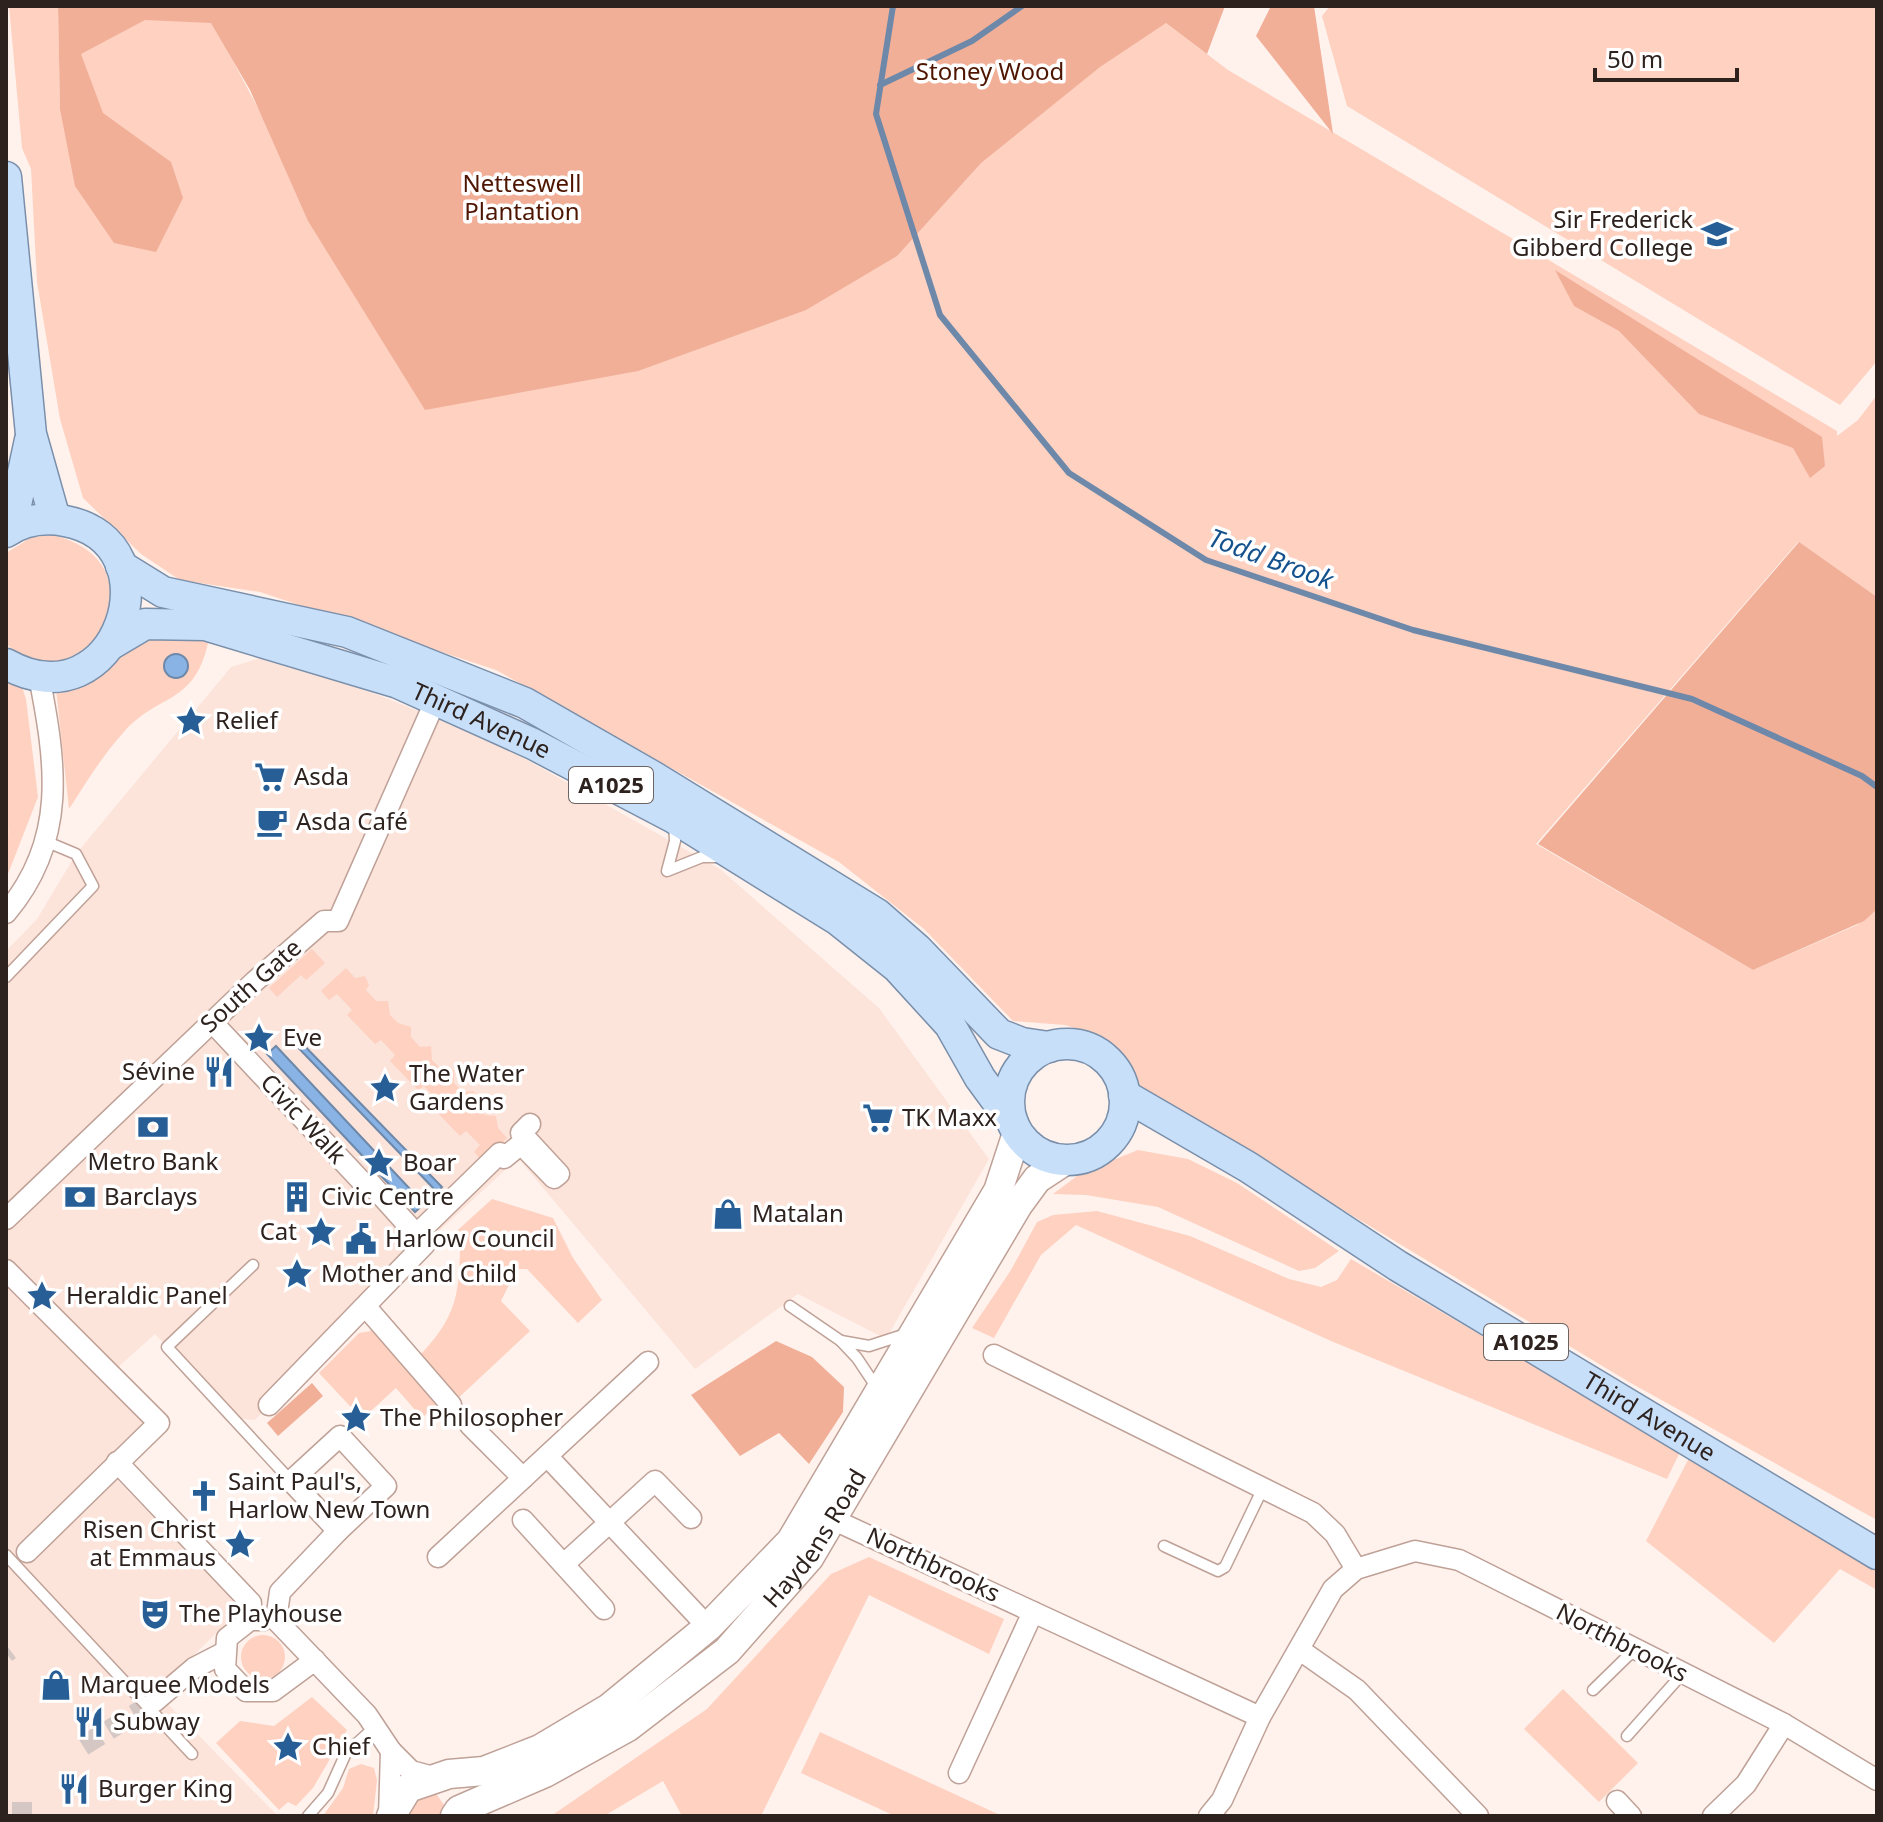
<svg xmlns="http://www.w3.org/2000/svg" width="1883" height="1822" viewBox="0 0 1883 1822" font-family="'Noto Sans',sans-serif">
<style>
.built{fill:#fce4db}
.green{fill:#fed1c1}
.forest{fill:#f1af98}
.water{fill:#88b3e4;stroke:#6d88a9;stroke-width:2}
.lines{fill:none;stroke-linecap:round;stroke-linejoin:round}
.stream{stroke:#6d88a9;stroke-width:6}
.street-tunnel{stroke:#d5c8c4;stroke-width:20;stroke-dasharray:20 10;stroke-linecap:butt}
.lane-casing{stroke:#bfa197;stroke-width:13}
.street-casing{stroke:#bfa197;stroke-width:23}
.secondary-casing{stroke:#bfa197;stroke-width:31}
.primary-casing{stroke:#7a8faa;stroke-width:33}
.lane{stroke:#fff;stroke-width:10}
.street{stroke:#fff;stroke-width:20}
.secondary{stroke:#fff;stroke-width:28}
.primary{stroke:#c8dff9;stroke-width:30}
.labels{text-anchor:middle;stroke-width:7;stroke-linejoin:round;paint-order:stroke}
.shield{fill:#fff;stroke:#6c6462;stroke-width:2}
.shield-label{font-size:22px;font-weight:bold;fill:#2d221e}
.park-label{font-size:24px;fill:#4e1500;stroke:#fff}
.poi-label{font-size:24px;fill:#2d221e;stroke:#fff;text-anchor:start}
.street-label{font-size:24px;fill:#2d221e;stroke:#fff}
.water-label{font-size:26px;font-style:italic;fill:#15528d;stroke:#fff}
</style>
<rect width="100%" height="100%" fill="#fff2ed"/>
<polygon class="built" points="273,654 490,739 720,869 879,1008 989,1159 886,1339 798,1294 695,1369 518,1158 425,1244 255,1420 233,1418 155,1334 116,1369 165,1426 116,1479 242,1608 156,1692 278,1816 6,1816 6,951 37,919 76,854 231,667"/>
<g class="green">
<polygon points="9,6 58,6 60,109 107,123 64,60 115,11 204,6 278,146 933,188 1162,20 1228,70 1837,431 1837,436 1858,420 1877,395 1877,597 1798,542 1536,844 1753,970 1857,925 1877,908 1877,1520 1629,1382 1137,1086 1107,1039 1065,1025 1013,1021 924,929 839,862 496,670 260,592 180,580 141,554 83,498 60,419 37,282 31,169 22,148"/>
<polygon points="1330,6 1877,6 1877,361 1840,405 1347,106 1322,16"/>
<path d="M 52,535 C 171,562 84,713 6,644 L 6,553 L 32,537 Z"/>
<path d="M 166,628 L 208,643 C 194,706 157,693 123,733 C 102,756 86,783 69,809 L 56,689 Z"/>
<path d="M 6,675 L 20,681 L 26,699 L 38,797 L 6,879 C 6,855 11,832 6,808 Z"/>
<polygon points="312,949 325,963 306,980 301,975 277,997 269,988"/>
<polygon points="346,968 355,978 365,976 369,985 366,990 376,1001 388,1001 390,1015 398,1023 411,1027 411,1037 420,1047 431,1046 432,1060 441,1069 454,1070 454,1083 463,1092 474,1091 476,1105 485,1115 496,1116 498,1128 507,1138 483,1162 474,1152 480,1145 466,1131 460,1136 431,1106 437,1100 424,1086 418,1090 390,1061 395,1055 381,1040 375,1044 347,1015 352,1010 337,994 329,1000 321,991"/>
<polygon points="1138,1150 1188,1159 1237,1183 1339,1251 1315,1268 1299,1271 1158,1207 1086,1195 1053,1194 1081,1173"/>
<path d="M 492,1199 L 553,1218 L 573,1258 L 602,1300 L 578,1323 L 527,1269 L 517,1269 L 501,1301 L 530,1331 L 454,1402 L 419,1356 C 456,1318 460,1294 460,1242 L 448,1239 Z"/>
<polygon points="1097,1211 1190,1236 1289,1279 1321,1287 1337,1280 1351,1259 1680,1452 1667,1479 1331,1341 1076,1225 1041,1255 994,1338 972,1328 1011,1270 1037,1222 1053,1215"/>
<polygon points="377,1330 441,1401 422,1418 396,1388 362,1419 319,1373 359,1333"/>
<polygon points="1689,1458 1877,1570 1877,1590 1840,1569 1774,1643 1646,1541"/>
<polygon points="869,1557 1004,1619 989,1654 869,1595 761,1816 682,1816 663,1781 604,1816 551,1816 707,1709 831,1574"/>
<circle cx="263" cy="1657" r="22"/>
<polygon points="1563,1689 1638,1763 1599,1802 1524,1729"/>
<polygon points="312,1697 347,1730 313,1788 296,1806 288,1802 279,1810 216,1743 240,1721 274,1726"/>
<polygon points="820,1732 1002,1816 895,1816 801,1773"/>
<polygon points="361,1764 374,1768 377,1780 373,1816 323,1816 343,1788 349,1769"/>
<polygon points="435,1792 446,1808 443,1816 400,1816 404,1803"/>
</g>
<g class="forest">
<polygon points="58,6 1225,6 1207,54 1166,23 1100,67 981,163 897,256 806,310 638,371 425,410 308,221 250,90 211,23 145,20 81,54 103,113 171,162 183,198 156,252 114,243 75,186 60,109"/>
<polygon points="1271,6 1314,6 1333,134 1256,36"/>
<polygon points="1555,270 1822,437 1825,466 1810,478 1793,448 1699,414 1619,331 1574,306"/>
<polygon points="1799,542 1877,597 1877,909 1864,921 1753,970 1538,844"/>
<polygon points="776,1341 812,1357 844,1387 843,1412 809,1464 779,1433 740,1456 691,1395"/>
<polygon points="312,1383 323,1396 278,1436 267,1423"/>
</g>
<g class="water">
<circle cx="176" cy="666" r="12"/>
<polygon points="291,1032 442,1187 437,1192 287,1036"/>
<polygon points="276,1046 424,1204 415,1212 267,1054"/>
</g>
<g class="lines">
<g class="stream">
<polyline points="893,6 876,114 940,315 1069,473 1206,560 1413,630 1692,699 1862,776 1877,787"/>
<polyline points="880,85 972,41 1022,6"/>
</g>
<g class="street-tunnel">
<polyline points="6,1653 10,1650"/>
<polyline points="83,1746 154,1702"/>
<polyline points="22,1802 22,1816"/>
</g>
<defs>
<g id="lane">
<polyline points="674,823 675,841 667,871 702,857 720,857"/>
<polyline points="6,977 93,886 76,854 45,841"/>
<polyline points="253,1265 167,1347 291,1481"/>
<polyline points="790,1306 841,1341"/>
<polyline points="879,1391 857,1358 841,1341 869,1346 903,1335"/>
<polyline points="1164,1546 1218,1571 1225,1567 1263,1488"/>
<polyline points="6,1555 192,1754"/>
<polyline points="1593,1690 1635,1649"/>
<polyline points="1627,1736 1683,1673"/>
<polyline points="308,1816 328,1793 346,1753 375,1727"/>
</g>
<g id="street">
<path d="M 6,913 C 68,840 56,763 39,676"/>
<polyline points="212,1022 366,1186 370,1183 425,1244 269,1405"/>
<polyline points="6,1219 254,982 324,921 338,921 430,713"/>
<polyline points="417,1234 500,1153 504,1158 521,1144 554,1178 559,1174 521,1133 530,1124"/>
<polyline points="6,1270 159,1423 27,1552"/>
<polyline points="366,1307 451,1405"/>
<polyline points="994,1355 1313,1513 1335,1534 1356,1569"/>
<polyline points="470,1425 523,1478"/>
<polygon points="340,1436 386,1486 338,1531 291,1481"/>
<polyline points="547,1456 708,1627"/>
<polyline points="117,1462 251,1603 250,1620"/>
<polyline points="832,1519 1260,1717"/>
<polyline points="523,1520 604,1609"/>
<polyline points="338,1531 280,1592 276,1620 367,1715 391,1751"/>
<polyline points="438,1557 648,1362"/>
<polyline points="564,1564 655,1481 691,1518"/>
<polyline points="263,1620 250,1620 227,1638 225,1669 246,1691 273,1691 315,1660"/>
<polyline points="1300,1650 1357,1690 1478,1816"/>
<polyline points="154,1702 194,1668 225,1652"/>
<polyline points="959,1773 1033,1612"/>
<polyline points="1617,1801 1631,1816"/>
<polyline points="389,1816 391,1751 411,1771 437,1778"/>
<polyline points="1209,1816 1222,1800 1260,1717 1333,1589 1356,1569 1415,1551 1459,1560 1491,1576 1784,1724 1877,1780"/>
<polyline points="1713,1816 1746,1784 1784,1724"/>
</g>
<g id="secondary">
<polyline points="391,1816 408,1788 449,1774 484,1771 540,1749 609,1708 708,1627 791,1541 998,1191 1017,1133"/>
<path id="s1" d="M 455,1816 L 459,1810 L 545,1773 L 628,1727 L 727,1651 L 809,1558 L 1018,1205 L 1037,1179 L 1066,1160"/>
</g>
<g id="primary">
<polyline points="6,177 31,434 55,519"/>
<polyline points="11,528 30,440"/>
<path d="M 6,532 C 24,520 44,517 65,521 C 179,542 118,727 6,664"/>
<polyline points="121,566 163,592 347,632 525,703 654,777 877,914 917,949 999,1034 1022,1043 1049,1047"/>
<path id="s2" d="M 113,643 L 145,624 L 205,625 L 398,683 L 533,744 L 674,818 L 838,920 L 897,967 L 950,1025 L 980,1078 L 1013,1123"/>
<circle cx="1067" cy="1102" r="58"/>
<path id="s3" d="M 1124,1095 L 1248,1167 L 1398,1266 L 1877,1554"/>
</g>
</defs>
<use href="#lane" class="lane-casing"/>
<use href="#street" class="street-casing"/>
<use href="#secondary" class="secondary-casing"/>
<use href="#primary" class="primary-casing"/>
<use href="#lane" class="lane"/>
<use href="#street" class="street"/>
<use href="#secondary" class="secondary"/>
<use href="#primary" class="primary"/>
</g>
<defs>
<symbol id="school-bare" viewBox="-9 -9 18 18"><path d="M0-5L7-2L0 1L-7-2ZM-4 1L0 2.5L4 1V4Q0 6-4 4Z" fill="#275e96" stroke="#fff" stroke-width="2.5" paint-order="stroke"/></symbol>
<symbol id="sight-bare" viewBox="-9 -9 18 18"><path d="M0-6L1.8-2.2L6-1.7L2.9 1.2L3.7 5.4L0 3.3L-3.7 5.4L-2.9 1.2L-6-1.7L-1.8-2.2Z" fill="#275e96" stroke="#fff" stroke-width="2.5" paint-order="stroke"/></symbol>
<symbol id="supermarket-bare" viewBox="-9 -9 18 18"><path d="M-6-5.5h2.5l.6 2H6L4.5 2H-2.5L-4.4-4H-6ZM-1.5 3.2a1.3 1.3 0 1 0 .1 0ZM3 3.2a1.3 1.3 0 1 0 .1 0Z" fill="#275e96" stroke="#fff" stroke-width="2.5" paint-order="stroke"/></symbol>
<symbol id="cafe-bare" viewBox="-9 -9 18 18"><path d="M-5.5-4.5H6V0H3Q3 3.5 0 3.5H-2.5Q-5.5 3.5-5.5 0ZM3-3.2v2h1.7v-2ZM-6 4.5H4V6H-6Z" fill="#275e96" stroke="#fff" stroke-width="2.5" paint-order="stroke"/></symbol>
<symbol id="restaurant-bare" viewBox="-9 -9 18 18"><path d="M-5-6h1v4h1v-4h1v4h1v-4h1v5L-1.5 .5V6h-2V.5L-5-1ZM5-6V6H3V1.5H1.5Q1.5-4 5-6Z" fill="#275e96" stroke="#fff" stroke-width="2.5" paint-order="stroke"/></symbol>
<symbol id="bank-bare" viewBox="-9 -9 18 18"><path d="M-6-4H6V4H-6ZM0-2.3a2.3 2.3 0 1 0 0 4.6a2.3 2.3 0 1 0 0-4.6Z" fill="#275e96" stroke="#fff" stroke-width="2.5" paint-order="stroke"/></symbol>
<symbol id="building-bare" viewBox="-9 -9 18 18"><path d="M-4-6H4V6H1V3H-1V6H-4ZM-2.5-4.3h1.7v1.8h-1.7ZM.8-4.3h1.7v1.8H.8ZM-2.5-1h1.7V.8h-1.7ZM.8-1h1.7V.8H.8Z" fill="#275e96" stroke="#fff" stroke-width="2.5" paint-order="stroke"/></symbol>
<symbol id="shop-bare" viewBox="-9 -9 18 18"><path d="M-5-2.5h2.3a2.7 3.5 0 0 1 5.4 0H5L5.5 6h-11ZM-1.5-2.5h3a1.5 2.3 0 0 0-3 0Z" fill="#275e96" stroke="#fff" stroke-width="2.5" paint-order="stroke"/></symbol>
<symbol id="civic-bare" viewBox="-9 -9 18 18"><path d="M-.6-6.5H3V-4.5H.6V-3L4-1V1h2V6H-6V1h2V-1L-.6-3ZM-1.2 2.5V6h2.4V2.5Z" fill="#275e96" stroke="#fff" stroke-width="2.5" paint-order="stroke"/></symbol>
<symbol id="church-bare" viewBox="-9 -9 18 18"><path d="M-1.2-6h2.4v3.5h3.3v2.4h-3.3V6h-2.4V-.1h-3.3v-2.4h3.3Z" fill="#275e96" stroke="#fff" stroke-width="2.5" paint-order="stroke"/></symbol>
<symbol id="theatre-bare" viewBox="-9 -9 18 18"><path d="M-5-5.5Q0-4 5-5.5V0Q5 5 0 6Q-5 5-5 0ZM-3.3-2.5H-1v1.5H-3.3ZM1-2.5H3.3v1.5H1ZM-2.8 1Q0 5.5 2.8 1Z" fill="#275e96" stroke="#fff" stroke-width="2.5" paint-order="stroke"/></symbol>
</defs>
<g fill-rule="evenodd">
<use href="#school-bare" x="1695" y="212" width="44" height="44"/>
<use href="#sight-bare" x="169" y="699" width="44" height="44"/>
<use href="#supermarket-bare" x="248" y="755" width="44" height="44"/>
<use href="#cafe-bare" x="250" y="800" width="44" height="44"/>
<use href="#sight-bare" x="237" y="1016" width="44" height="44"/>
<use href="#restaurant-bare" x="197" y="1050" width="44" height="44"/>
<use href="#sight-bare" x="363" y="1066" width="44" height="44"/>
<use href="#supermarket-bare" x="856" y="1096" width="44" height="44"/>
<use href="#bank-bare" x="131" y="1105" width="44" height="44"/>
<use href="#sight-bare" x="357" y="1141" width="44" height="44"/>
<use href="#bank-bare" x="58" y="1175" width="44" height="44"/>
<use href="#building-bare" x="275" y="1175" width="44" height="44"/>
<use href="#shop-bare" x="706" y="1192" width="44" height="44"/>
<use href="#sight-bare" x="299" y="1210" width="44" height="44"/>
<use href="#civic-bare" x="339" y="1217" width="44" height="44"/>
<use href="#sight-bare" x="275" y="1252" width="44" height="44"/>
<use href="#sight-bare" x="20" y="1274" width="44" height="44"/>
<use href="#sight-bare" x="334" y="1396" width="44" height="44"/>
<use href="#church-bare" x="182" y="1474" width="44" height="44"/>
<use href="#sight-bare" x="218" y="1522" width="44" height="44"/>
<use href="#theatre-bare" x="133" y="1592" width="44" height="44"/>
<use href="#shop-bare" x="34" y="1663" width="44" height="44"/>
<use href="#restaurant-bare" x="67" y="1700" width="44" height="44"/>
<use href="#sight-bare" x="266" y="1725" width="44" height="44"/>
<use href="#restaurant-bare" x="52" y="1767" width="44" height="44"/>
</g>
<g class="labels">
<g class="shield">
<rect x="569" y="767" width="84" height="36" rx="6"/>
<rect x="1484" y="1324" width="84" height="36" rx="6"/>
</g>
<g class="shield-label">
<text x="611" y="793">A1025</text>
<text x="1526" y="1350">A1025</text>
</g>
<g class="park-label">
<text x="990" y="80">Stoney Wood</text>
<text x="522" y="192">Netteswell<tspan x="522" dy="28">Plantation</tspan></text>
</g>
<g class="poi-label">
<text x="1693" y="228" text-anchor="end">Sir Frederick<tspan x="1693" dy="28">Gibberd College</tspan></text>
<text x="215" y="729">Relief</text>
<text x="294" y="785">Asda</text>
<text x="296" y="830">Asda Café</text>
<text x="283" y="1046">Eve</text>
<text x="195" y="1080" text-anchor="end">Sévine</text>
<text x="409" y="1082">The Water<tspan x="409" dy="28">Gardens</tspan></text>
<text x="902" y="1126">TK Maxx</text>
<text x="153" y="1170" text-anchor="middle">Metro Bank</text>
<text x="403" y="1171">Boar</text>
<text x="104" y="1205">Barclays</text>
<text x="321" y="1205">Civic Centre</text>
<text x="752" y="1222">Matalan</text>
<text x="297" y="1240" text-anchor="end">Cat</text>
<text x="385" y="1247">Harlow Council</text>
<text x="321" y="1282">Mother and Child</text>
<text x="66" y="1304">Heraldic Panel</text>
<text x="380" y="1426">The Philosopher</text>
<text x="228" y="1490">Saint Paul's,<tspan x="228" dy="28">Harlow New Town</tspan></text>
<text x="216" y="1538" text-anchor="end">Risen Christ<tspan x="216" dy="28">at Emmaus</tspan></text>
<text x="179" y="1622">The Playhouse</text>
<text x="80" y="1693">Marquee Models</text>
<text x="113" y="1730">Subway</text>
<text x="312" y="1755">Chief</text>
<text x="98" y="1797">Burger King</text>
</g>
<g class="street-label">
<text dy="8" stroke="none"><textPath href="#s2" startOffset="390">Third Avenue</textPath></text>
<text transform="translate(251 986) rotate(-42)" y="8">South Gate</text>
<text transform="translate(303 1119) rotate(47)" y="8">Civic Walk</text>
<text dy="8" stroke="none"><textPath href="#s3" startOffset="616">Third Avenue</textPath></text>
<text dy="8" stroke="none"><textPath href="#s1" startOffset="464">Haydens Road</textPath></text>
<text transform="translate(933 1565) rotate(25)" y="8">Northbrooks</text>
<text transform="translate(1622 1643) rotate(27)" y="8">Northbrooks</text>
</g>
<g class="water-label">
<text transform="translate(1271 559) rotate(20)" y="9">Todd Brook</text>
</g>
</g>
<rect width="1883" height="1822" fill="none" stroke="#2d221e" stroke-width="16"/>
<path d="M1595 68v12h142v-12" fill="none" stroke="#2d221e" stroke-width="4"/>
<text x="1607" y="68" font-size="24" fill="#2d221e" stroke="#ffffff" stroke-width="6" paint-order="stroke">50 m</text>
</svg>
